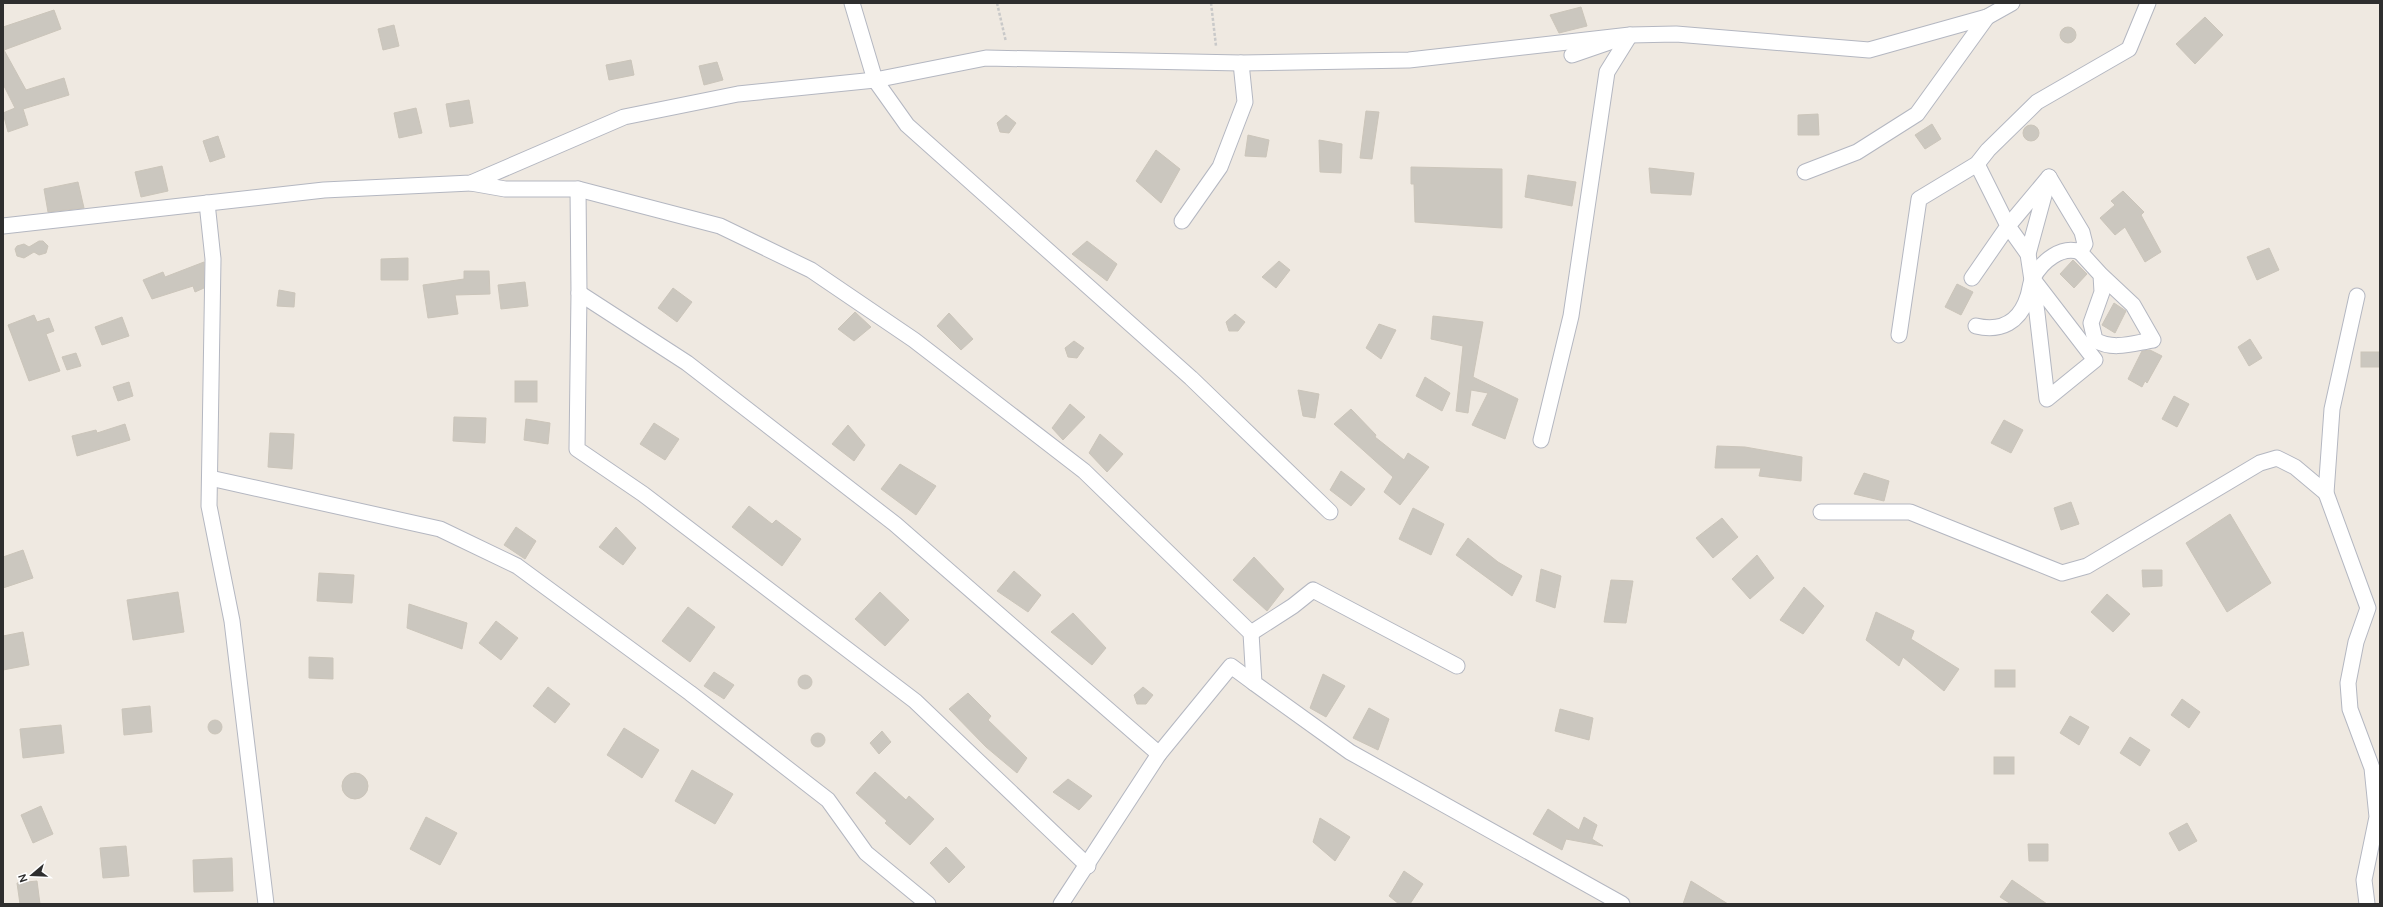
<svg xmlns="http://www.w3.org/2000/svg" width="2383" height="907" viewBox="0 0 2383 907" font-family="'DM Sans',sans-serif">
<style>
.building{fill:#cbc7bf;stroke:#cbc5ba}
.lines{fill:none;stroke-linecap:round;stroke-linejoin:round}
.street-casing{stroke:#b4b7c1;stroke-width:17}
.path{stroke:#c9c9c9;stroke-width:2.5;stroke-dasharray:3 2;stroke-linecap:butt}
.street{stroke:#fff;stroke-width:15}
</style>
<rect width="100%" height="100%" fill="#efe9e1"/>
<g class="building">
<polygon points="1581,7 1587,26 1559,33 1550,15"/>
<polygon points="54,10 61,29 4,50 26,90 64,78 69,95 23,109 28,125 8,132 3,113 15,108 3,84 3,27"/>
<polygon points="2205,17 2223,35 2195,64 2176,44"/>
<polygon points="394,25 399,46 383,50 378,29"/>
<circle cx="2068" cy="35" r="8"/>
<polygon points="631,60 634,75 609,80 606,65"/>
<polygon points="717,62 723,80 704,85 699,66"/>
<polygon points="469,100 473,123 450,127 446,104"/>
<polygon points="416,108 422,133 399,138 394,113"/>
<polygon points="1366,111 1379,112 1372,159 1360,158"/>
<polygon points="1818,114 1819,135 1798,135 1798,115"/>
<polygon points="1006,115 1016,123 1009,133 1000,132 997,123"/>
<polygon points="1932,124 1941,139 1925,149 1915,135"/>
<circle cx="2031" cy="133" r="8"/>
<polygon points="1248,135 1269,140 1266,157 1245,156"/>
<polygon points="218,136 225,157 210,162 203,141"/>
<polygon points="1319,140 1342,144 1341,173 1320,172"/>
<polygon points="1156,150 1180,169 1161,203 1136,181"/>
<polygon points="162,166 168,191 141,197 135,172"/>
<polygon points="1411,167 1502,169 1502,228 1415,222 1414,184 1411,184"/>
<polygon points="1649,168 1694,173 1691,195 1651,193"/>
<polygon points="1528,175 1576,182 1572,206 1525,197"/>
<polygon points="78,182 84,208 48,212 44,189"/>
<polygon points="2123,191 2144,212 2141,215 2161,252 2145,262 2125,227 2115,235 2100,218 2115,205 2111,201"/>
<polygon points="39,241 43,241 48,246 46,253 39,255 34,252 24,258 17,256 15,249 17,246 24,244 29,247"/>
<polygon points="1087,241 1117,264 1107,281 1072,254"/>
<polygon points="2269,248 2279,270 2257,280 2247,257"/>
<polygon points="408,258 408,280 381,280 381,259"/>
<polygon points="2073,260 2087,274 2074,288 2060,274"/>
<polygon points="1279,261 1290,270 1276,288 1262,277"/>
<polygon points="204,262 204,288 195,292 193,286 152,299 143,280 163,272 165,277"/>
<polygon points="464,271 489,271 490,294 455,295 458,314 428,318 423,285 464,279"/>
<polygon points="525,282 528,306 501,309 498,285"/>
<polygon points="1957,284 1973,292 1961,315 1945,307"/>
<polygon points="673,288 692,302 677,322 658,308"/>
<polygon points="279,290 295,293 294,307 277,306"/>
<polygon points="2114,303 2126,311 2115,333 2102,325"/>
<polygon points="855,312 871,327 854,341 838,329"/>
<polygon points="949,313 973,339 961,350 937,326"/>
<polygon points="1235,314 1245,322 1238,331 1229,331 1226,322"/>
<polygon points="34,315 37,322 49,318 54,331 46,334 60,371 29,381 8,325"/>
<polygon points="1433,316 1483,322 1473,377 1518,399 1505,439 1472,425 1488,393 1471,390 1468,413 1456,411 1463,346 1431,339"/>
<polygon points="122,317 129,336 102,345 95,327"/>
<polygon points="1379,324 1396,330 1381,359 1366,348"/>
<polygon points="2250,339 2262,358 2249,366 2238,347"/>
<polygon points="1074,341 1084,348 1077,358 1068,357 1065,348"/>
<polygon points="2150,350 2162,356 2147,383 2145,381 2142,387 2128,379 2142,351"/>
<rect x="2361" y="352" width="19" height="15"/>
<polygon points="76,353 81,366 67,370 62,357"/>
<polygon points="1425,377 1450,393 1442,411 1416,396"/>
<rect x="515" y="381" width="22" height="21"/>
<polygon points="129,382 133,396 118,401 113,387"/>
<polygon points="1298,390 1319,394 1315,418 1303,416"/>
<polygon points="2174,396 2189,404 2177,427 2162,419"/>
<polygon points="1070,404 1085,417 1063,440 1052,428"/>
<polygon points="1351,409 1376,435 1375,437 1404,460 1408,453 1429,467 1400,505 1384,492 1393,477 1334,424"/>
<polygon points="454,417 486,418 485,443 453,441"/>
<polygon points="526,419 550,423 548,444 524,440"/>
<polygon points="2004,420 2023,430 2011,453 1991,443"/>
<polygon points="654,423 679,439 665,460 640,444"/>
<polygon points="125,424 130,440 77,456 72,436 96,430 97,433"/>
<polygon points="848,425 865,445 854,461 832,444"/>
<polygon points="270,433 294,434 292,469 268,467"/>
<polygon points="1100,434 1123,454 1107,472 1089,453"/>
<polygon points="1717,446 1745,447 1802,457 1801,481 1759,476 1761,468 1715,468"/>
<polygon points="900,464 936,486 916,515 881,489"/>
<polygon points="1341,471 1365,489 1351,506 1330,490"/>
<polygon points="1864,473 1889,481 1884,501 1854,494"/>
<polygon points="2071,502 2079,524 2061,530 2054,508"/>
<polygon points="749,506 772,524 776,520 801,539 782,566 732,527"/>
<polygon points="1413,508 1444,524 1431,555 1399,539"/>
<polygon points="2230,514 2271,583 2227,612 2186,543"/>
<polygon points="1722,518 1738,537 1713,558 1696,538"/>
<polygon points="516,527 536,541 525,559 504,545"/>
<polygon points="616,527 636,548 623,565 599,547"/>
<polygon points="1468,538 1498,562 1522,576 1512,596 1456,555"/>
<polygon points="23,550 33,578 3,588 3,557"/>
<polygon points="1757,555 1774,578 1750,599 1732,579"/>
<polygon points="1254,557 1284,589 1267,611 1233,580"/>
<polygon points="1541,569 1561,576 1555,608 1536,601"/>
<polygon points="2142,570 2162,570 2162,586 2143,587"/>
<polygon points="1014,571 1041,595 1028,612 997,591"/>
<polygon points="319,573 354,575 352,603 317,601"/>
<polygon points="1611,580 1633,581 1626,623 1604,622"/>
<polygon points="1804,587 1824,606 1803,634 1780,620"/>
<polygon points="178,592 184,632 133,640 127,600"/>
<polygon points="880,592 909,620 885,646 855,619"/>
<polygon points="2107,594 2130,614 2113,632 2091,612"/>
<polygon points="409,604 467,623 462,649 407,628"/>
<polygon points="688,607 715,627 690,662 662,641"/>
<polygon points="1876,612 1914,631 1911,639 1959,669 1944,691 1903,657 1899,666 1866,640"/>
<polygon points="1073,613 1106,648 1092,665 1051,632"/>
<polygon points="496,621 518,638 501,660 479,643"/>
<polygon points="23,632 29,665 3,670 3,636"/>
<polygon points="309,657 333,658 333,679 309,678"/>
<rect x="1995" y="670" width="20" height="17"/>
<polygon points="714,672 734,685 724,699 704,686"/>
<polygon points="1323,674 1345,686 1326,717 1310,708"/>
<circle cx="805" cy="682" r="7"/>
<polygon points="548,687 570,704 555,723 533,706"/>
<polygon points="1143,687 1153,695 1146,704 1137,704 1134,695"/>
<polygon points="968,693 991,716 988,720 1027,758 1017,773 986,747 949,709"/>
<polygon points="2182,699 2200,712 2189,728 2171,715"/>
<polygon points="150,706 152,732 124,735 122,709"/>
<polygon points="1369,708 1389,719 1378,750 1353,738"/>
<polygon points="1560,709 1593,718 1589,740 1555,731"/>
<polygon points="2070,716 2089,727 2079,745 2060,733"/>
<circle cx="215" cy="727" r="7"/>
<polygon points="61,725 64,753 23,758 20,729"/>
<polygon points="624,728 659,750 642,778 607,755"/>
<polygon points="882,731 891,742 879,754 870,743"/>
<circle cx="818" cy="740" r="7"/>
<polygon points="2130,737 2150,750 2140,766 2120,753"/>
<rect x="1994" y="757" width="20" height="17"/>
<polygon points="692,770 733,794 715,824 675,801"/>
<polygon points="875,772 906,800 909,796 934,819 910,845 885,823 887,821 856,793"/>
<circle cx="355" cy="786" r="13"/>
<polygon points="1068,779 1092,796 1079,810 1053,792"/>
<polygon points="41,806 53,834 33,843 21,815"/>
<polygon points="1548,809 1579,830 1584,817 1597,825 1592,839 1603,846 1566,839 1562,850 1533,834"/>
<polygon points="426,817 457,833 440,865 410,849"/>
<polygon points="1320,818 1350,837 1335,861 1313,842"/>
<polygon points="2187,823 2197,841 2179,851 2169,833"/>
<polygon points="2028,844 2048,844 2048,861 2029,861"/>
<polygon points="126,846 129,876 103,878 100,848"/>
<polygon points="946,847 965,867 949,883 930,863"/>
<polygon points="232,858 233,891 194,892 193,860"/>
<polygon points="1404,871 1423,884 1410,904 1399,904 1389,896"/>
<polygon points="2012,880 2047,904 2011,904 2000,897"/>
<polygon points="37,881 40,904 20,904 17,883"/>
<polygon points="1691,881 1728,904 1683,904"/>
</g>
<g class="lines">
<defs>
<g id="street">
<polyline points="852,3 875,80 907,125 1191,378 1330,512"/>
<polyline points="1572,55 1630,35 1676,34 1869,50 1987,17 2012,3"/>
<polyline points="1805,172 1857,152 1917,114 1987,17"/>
<path d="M 2049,177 L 2082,232 L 2085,244 L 2080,252 L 2101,275 L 2133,305 L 2153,340 C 2134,343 2113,351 2095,340 L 2091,323 L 2102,292 L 2101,275"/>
<polygon points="2049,177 2028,254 2008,226"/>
<polyline points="471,183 505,189 578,189 720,226 811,270 914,340 1084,471 1251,633 1254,683 1350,752 1622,904"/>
<polyline points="578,189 579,293 577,449 643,494 915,701 1088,866"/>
<polyline points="207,203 213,259 209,506 232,621 266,904"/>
<polyline points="1182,221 1220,167 1245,102 1241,63"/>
<polyline points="3,226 324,190 471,183 624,117 738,94 875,80 986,58 1241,63 1409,60 1630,35 1607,72 1571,316 1541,440"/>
<polyline points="2028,254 2037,313 2047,399 2095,360 2032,278"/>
<polyline points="1972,278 2008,226 1977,164"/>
<polyline points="579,293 687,363 895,524 1159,754 1061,904"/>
<polyline points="2357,296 2332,409 2326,493 2368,608 2356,642 2348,683 2350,709 2372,768 2377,817 2364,880 2367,904"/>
<path d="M 1976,326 C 2001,332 2020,322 2028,296 C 2030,290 2030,283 2033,278 C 2042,261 2062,245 2080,252"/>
<polyline points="1899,335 1919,199 1977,164 1988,150 2037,102 2129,49 2148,3"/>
<polyline points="210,478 440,529 517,566 690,693 828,800 866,853 928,904"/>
<polyline points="1821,512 1910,512 2062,573 2087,566 2260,463 2277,458 2295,467 2326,493"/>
<polyline points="1251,633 1293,606 1313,590 1457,666"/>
<polyline points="1159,754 1231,666 1254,683"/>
</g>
</defs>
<use href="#street" class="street-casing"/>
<g class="path">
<polyline points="997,3 1006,42"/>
<polyline points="1211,3 1216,46"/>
</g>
<use href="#street" class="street"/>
</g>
<rect width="2383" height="907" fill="none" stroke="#2e2e2e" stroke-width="8"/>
<g transform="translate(32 875) rotate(251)" stroke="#ffffff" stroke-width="3" paint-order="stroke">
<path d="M0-3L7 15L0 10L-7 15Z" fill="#2e2e2e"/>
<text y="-6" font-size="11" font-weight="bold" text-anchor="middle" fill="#2e2e2e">N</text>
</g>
</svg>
